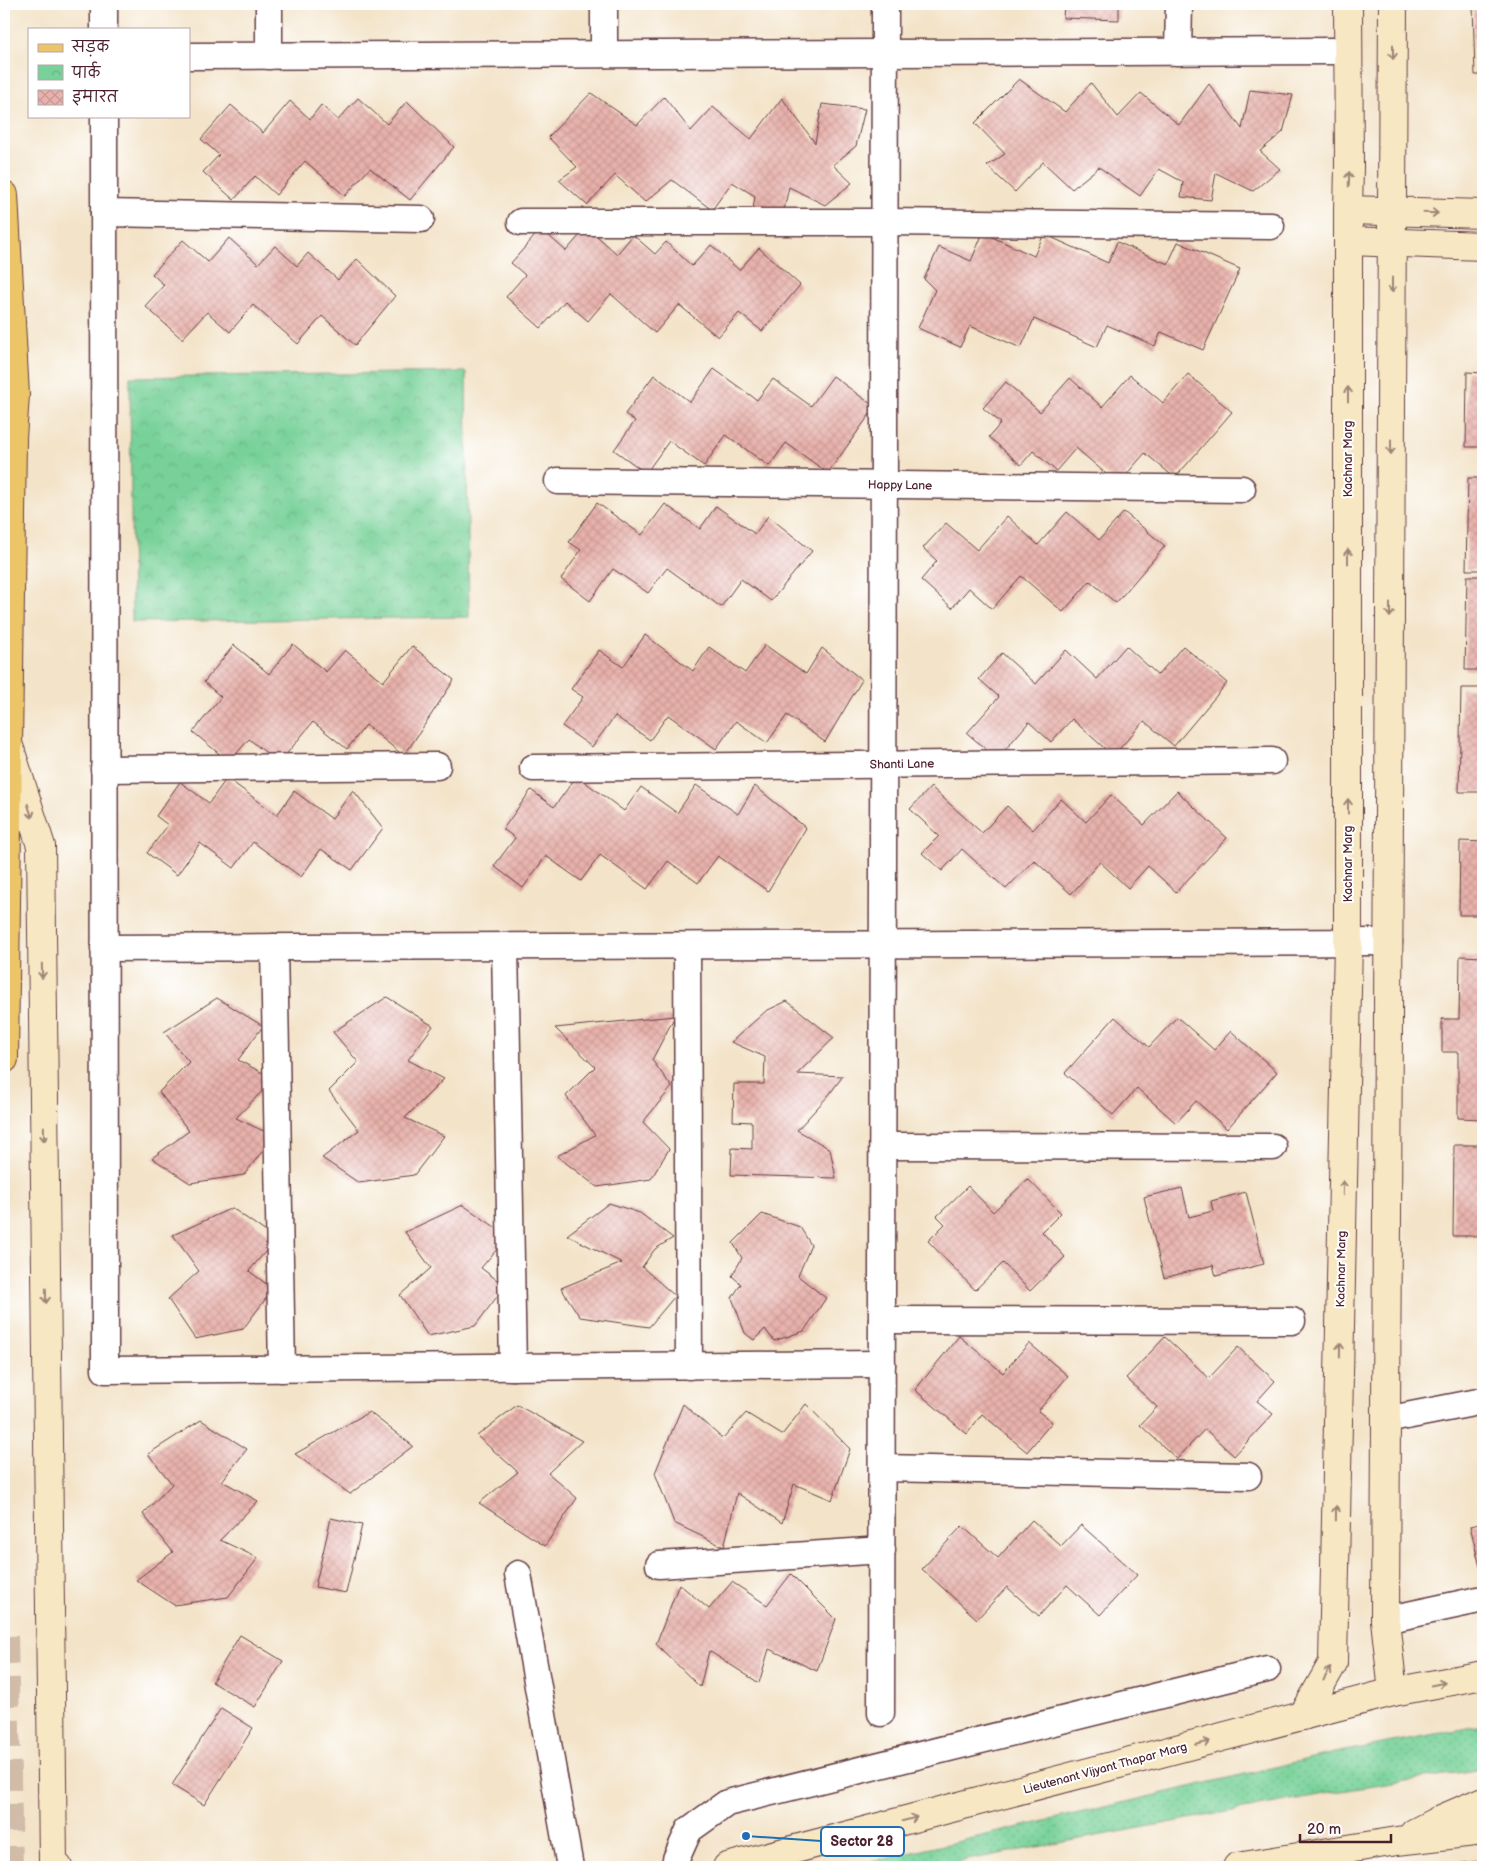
<svg xmlns="http://www.w3.org/2000/svg" width="1487" height="1871" viewBox="0 0 1487 1871" font-family="'Balsamiq Sans','Playpen Sans Deva',sans-serif">
<style>
.grass{fill:url(#grass-dots);stroke:#607862}
.park{fill:url(#park-crowns);stroke:#607862}
.building{fill:url(#building-cross-hatch)}
.lines{fill:none;stroke-linecap:round;stroke-linejoin:round}
.primary-tunnel{stroke:#d1bca9;stroke-width:28;stroke-dasharray:28 14;stroke-linecap:butt}
.street-casing{stroke:#633c43;stroke-width:29}
.secondary-casing{stroke:#633c43;stroke-width:30}
.primary-casing{stroke:#633c43;stroke-width:30}
.street{stroke:#fff;stroke-width:26}
.secondary{stroke:#f7e8c3;stroke-width:28}
.primary{stroke:#ecc569;stroke-width:28}
.rail-casing{stroke:#4a1f2b;stroke-width:5.5}
.rail{stroke:#fff;stroke-width:4;stroke-dasharray:11;stroke-linecap:butt}
.oneway{stroke:#a08477}
.labels{text-anchor:middle;stroke-width:4;stroke-linejoin:round;paint-order:stroke}
.street-label{font-size:12px;fill:#4a1f2b;stroke:#fff}
.leader{fill:none;stroke:#1f6fb2;stroke-width:2}
.callout-dot{fill:#1f6fb2;stroke:#fff;stroke-width:2}
.callout{fill:#fff;stroke:#1f6fb2;stroke-width:2}
.callout-label{font-size:14px;text-anchor:middle;font-weight:bold;fill:#4a1f2b}
</style>
<defs>
<pattern id="grass-dots" width="8" height="8" patternUnits="userSpaceOnUse" patternTransform="scale(1.25)"><rect width="8" height="8" fill="#77d198"/><path d="M2 2h.1M6 6h.1" fill="none" stroke="#68b383" stroke-width="1.8" stroke-linecap="round"/></pattern>
<pattern id="park-crowns" width="20" height="18" patternUnits="userSpaceOnUse" patternTransform="scale(1.25)"><rect width="20" height="18" fill="#77d198"/><path d="M2 6a3 3 0 1 1 6 0M12 15a3 3 0 1 1 6 0" fill="none" stroke="#68b383"/></pattern>
<pattern id="building-cross-hatch" width="8" height="8" patternUnits="userSpaceOnUse" patternTransform="scale(1.25)"><rect width="8" height="8" fill="#e8b1ab"/><path d="M0 0l8 8M0 8l8-8" fill="none" stroke="#c89893"/></pattern>
</defs>
<rect width="100%" height="100%" fill="#fff"/>
<filter id="ink" filterUnits="userSpaceOnUse"><feTurbulence type="fractalNoise" baseFrequency=".02" numOctaves="2"/><feDisplacementMap in="SourceGraphic" scale="10" xChannelSelector="R" yChannelSelector="G"/><feConvolveMatrix kernelMatrix="1 2 1 2 8 2 1 2 1" color-interpolation-filters="sRGB"/></filter>
<filter id="wash" filterUnits="userSpaceOnUse"><feTurbulence type="fractalNoise" baseFrequency=".0096" numOctaves="4" result="noise"/><feDisplacementMap in="SourceGraphic" scale="20" xChannelSelector="R" yChannelSelector="G"/><feGaussianBlur stdDeviation="1.12" result="paint"/><feColorMatrix in="noise" values="0 0 0 0 0 0 0 0 0 0 0 0 0 0 0 0 0 1.4 0 .05"/><feComposite in="paint" operator="in"/></filter>
<g filter="url(#wash)">
<rect width="100%" height="100%" fill="#f3e3c8"/>
<polygon class="grass" points="1483,1725 1483,1769 1335,1792 929,1867 850,1867 1334,1753"/>
<polygon class="park" points="466,372 469,617 132,622 130,377"/>
<g id="blocks">
<g class="building">
<polygon points="1064,4 1119,4 1119,20 1063,18"/>
<polygon points="1473,4 1483,4 1483,75 1475,75"/>
<polygon points="1019,79 1065,112 1091,83 1118,117 1141,93 1179,125 1209,84 1242,129 1250,90 1293,95 1283,132 1260,151 1280,169 1253,191 1216,173 1211,200 1181,197 1183,182 1159,169 1140,196 1099,167 1072,189 1043,162 1015,192 987,166 1005,154 975,123"/>
<polygon points="591,93 637,125 664,97 691,131 713,107 751,139 782,98 815,143 822,104 865,109 856,146 833,165 852,183 825,205 789,187 783,214 753,210 755,196 732,182 712,210 672,180 645,202 615,175 587,205 559,180 577,167 548,137"/>
<polygon points="358,98 387,124 407,101 454,147 410,200 370,168 345,196 305,161 276,195 255,176 234,200 203,172 219,155 201,139 231,105 263,133 290,101 310,119 321,105 338,120"/>
<polygon points="587,227 617,254 633,235 655,254 666,242 692,266 711,245 739,270 759,248 800,285 762,331 739,313 718,337 679,305 655,333 611,294 588,321 565,301 541,328 506,297 525,275 511,263 541,229 566,251"/>
<polygon points="983,233 1034,256 1044,234 1108,263 1117,242 1168,264 1178,242 1240,269 1203,350 1161,332 1155,346 1107,325 1097,347 1034,319 1021,348 970,326 960,347 918,328 935,290 924,279 939,247 971,261"/>
<polygon points="229,238 258,264 275,246 297,266 308,253 338,280 357,259 395,296 355,345 322,316 298,344 253,305 230,332 207,312 182,339 145,306 164,285 152,274 183,240 208,262"/>
<polygon points="714,369 757,400 773,379 811,406 833,376 875,407 828,473 786,443 769,466 726,435 704,466 669,441 646,473 614,450 635,421 625,414 654,375 690,402"/>
<polygon points="1467,372 1483,373 1483,447 1466,447"/>
<polygon points="1188,374 1232,412 1175,478 1145,453 1118,484 1076,448 1056,471 1033,451 1021,465 989,437 1001,423 983,408 1006,382 1040,412 1070,378 1102,407 1130,375 1163,403"/>
<polygon points="1468,478 1483,478 1483,570 1466,570"/>
<polygon points="597,503 642,535 665,504 700,529 716,506 755,534 768,516 812,551 771,601 741,579 721,607 667,568 648,593 613,569 590,601 561,579 581,550 569,542"/>
<polygon points="1067,512 1099,540 1124,512 1165,546 1116,603 1090,581 1063,612 1021,576 992,609 969,588 952,608 921,580 937,561 923,548 946,523 977,550 1007,516 1038,545"/>
<polygon points="1467,576 1483,576 1483,670 1465,670"/>
<polygon points="645,635 693,671 709,647 745,673 765,645 806,674 822,648 862,680 825,742 787,715 767,743 736,721 716,749 668,715 650,740 615,716 592,747 562,726 583,697 571,689 599,650 623,667"/>
<polygon points="293,644 326,672 345,650 383,682 412,646 454,680 404,756 366,725 347,749 313,722 279,763 249,739 229,762 193,732 221,697 204,682 234,645 269,674"/>
<polygon points="1126,646 1158,675 1183,646 1227,683 1174,746 1144,721 1113,756 1072,719 1051,742 1029,722 997,759 967,733 999,697 979,679 1002,653 1036,684 1066,650 1097,679"/>
<polygon points="1461,688 1483,688 1483,792 1459,792"/>
<polygon points="577,776 624,811 641,787 677,813 696,785 738,814 755,786 806,828 768,891 718,856 698,883 668,861 647,889 600,855 581,881 546,856 523,888 494,866 515,838 503,829 531,790 554,807"/>
<polygon points="227,778 277,815 294,791 332,819 353,790 383,828 352,870 321,849 301,877 253,842 234,868 200,843 177,875 147,853 168,825 156,816 180,782 209,803"/>
<polygon points="931,787 982,833 1007,806 1033,830 1061,799 1086,822 1111,795 1144,825 1177,791 1227,838 1176,892 1148,866 1128,888 1100,862 1071,894 1034,860 1006,889 962,849 942,871 922,853 939,836 910,809"/>
<polygon points="1460,841 1483,842 1483,915 1459,915"/>
<polygon points="1460,956 1483,957 1483,1119 1458,1118 1458,1052 1442,1052 1442,1019 1459,1019"/>
<polygon points="387,997 433,1026 408,1060 444,1079 405,1118 444,1136 414,1175 359,1183 322,1158 359,1130 329,1091 358,1062 333,1032"/>
<polygon points="217,998 263,1026 238,1060 274,1079 236,1118 274,1136 244,1175 190,1183 152,1158 189,1131 159,1092 189,1062 164,1032"/>
<polygon points="787,1001 834,1038 797,1074 843,1076 828,1096 797,1130 830,1149 836,1178 731,1175 732,1148 752,1149 752,1122 733,1121 734,1084 764,1084 765,1057 731,1042 766,1011"/>
<polygon points="675,1016 652,1060 672,1087 643,1122 669,1149 651,1179 597,1187 557,1156 595,1135 566,1096 595,1067 555,1028"/>
<polygon points="1115,1017 1149,1047 1177,1017 1214,1050 1231,1031 1277,1072 1227,1129 1196,1101 1176,1123 1137,1088 1113,1115 1065,1073"/>
<polygon points="1454,1145 1483,1145 1483,1236 1453,1236"/>
<polygon points="1028,1179 1061,1213 1042,1232 1065,1257 1030,1291 1003,1263 975,1290 928,1241 945,1224 937,1216 968,1186 993,1212"/>
<polygon points="1182,1188 1189,1217 1213,1211 1211,1201 1246,1192 1264,1264 1216,1276 1213,1265 1164,1278 1144,1197"/>
<polygon points="609,1203 640,1213 673,1238 655,1249 642,1267 675,1296 649,1327 580,1317 561,1288 622,1263 567,1235"/>
<polygon points="463,1205 508,1236 481,1268 505,1286 475,1326 428,1336 400,1295 431,1268 405,1232"/>
<polygon points="232,1208 276,1239 249,1271 273,1289 243,1329 195,1339 168,1299 199,1271 173,1235"/>
<polygon points="762,1214 800,1227 811,1245 798,1276 826,1298 804,1331 774,1341 765,1329 754,1340 745,1333 732,1298 741,1284 732,1276 742,1258 733,1243"/>
<polygon points="959,1336 1003,1373 1029,1343 1068,1376 1038,1411 1052,1422 1027,1452 982,1414 967,1434 915,1390"/>
<polygon points="1165,1337 1209,1378 1238,1347 1275,1381 1257,1401 1273,1414 1234,1456 1205,1429 1177,1459 1140,1425 1157,1407 1126,1378"/>
<polygon points="683,1404 723,1439 746,1413 782,1435 806,1404 850,1449 832,1500 794,1484 782,1523 737,1493 724,1547 674,1523 655,1473"/>
<polygon points="517,1405 582,1441 548,1473 577,1498 545,1546 479,1503 518,1472 477,1436"/>
<polygon points="369,1412 413,1446 350,1494 295,1454"/>
<polygon points="201,1420 247,1449 222,1481 258,1501 220,1540 258,1558 228,1597 174,1605 136,1580 173,1552 143,1514 172,1484 148,1454"/>
<polygon points="331,1518 362,1525 346,1593 315,1587"/>
<polygon points="1032,1520 1061,1546 1081,1525 1137,1575 1100,1615 1067,1585 1039,1616 1007,1587 977,1619 922,1569 962,1526 998,1558"/>
<polygon points="1483,1523 1483,1566 1480,1567 1470,1526"/>
<polygon points="791,1574 836,1619 817,1671 769,1649 759,1683 709,1651 700,1687 656,1644 679,1584 709,1609 732,1582 767,1605"/>
<polygon points="240,1635 283,1661 255,1707 212,1682"/>
<polygon points="221,1708 253,1728 204,1805 172,1785"/>
</g>
</g>
</g>
<g filter="url(#ink)">
<use href="#blocks" fill-opacity="0" stroke="#633c43" stroke-width="1"/>
<g class="lines">
<polyline class="primary-tunnel" points="4,1636 9,1867"/>
<defs>
<g id="street">
<polyline points="269,4 269,56"/>
<polyline points="104,29 104,4"/>
<polyline points="1178,52 1179,4"/>
<polyline points="604,54 604,4"/>
<polyline points="189,56 1348,51"/>
<polyline points="104,116 105,1370 882,1364"/>
<polyline points="104,213 421,219"/>
<polyline points="521,222 885,222 1271,226"/>
<polyline points="558,481 1242,489"/>
<polyline points="533,768 1272,761"/>
<polyline points="104,769 437,766"/>
<polyline points="505,946 513,1367"/>
<polyline points="687,946 689,1366"/>
<polyline points="274,947 282,1369"/>
<polyline points="104,948 1389,942"/>
<polyline points="883,1146 1273,1147"/>
<polyline points="882,1320 1292,1321"/>
<polyline points="1386,1420 1483,1401"/>
<polyline points="882,1468 1248,1476"/>
<polyline points="659,1565 882,1550"/>
<polyline points="518,1574 570,1867"/>
<polyline points="1385,1620 1483,1599"/>
<polyline points="881,1713 885,4"/>
<polyline points="675,1867 676,1859 689,1830 727,1803 1267,1669"/>
</g>
<g id="secondary">
<polyline points="1393,4 1385,1620 1393,1692"/>
<polyline points="1348,210 1483,214"/>
<polyline points="1348,241 1483,246"/>
<polyline points="10,749 41,846 53,1863 58,1867"/>
<polyline points="1303,1716 1333,1663 1348,942 1348,210 1349,167 1348,4"/>
<polyline points="1414,1833 1441,1819 1483,1801"/>
<polyline points="727,1867 1393,1692 1483,1675"/>
<polyline points="1237,1867 1397,1841 1483,1831"/>
</g>
<polyline id="primary" points="4,195 15,395 12,438 4,1059"/>
</defs>
<use href="#street" class="street-casing"/>
<use href="#secondary" class="secondary-casing"/>
<use href="#primary" class="primary-casing"/>
<use href="#street" class="street"/>
<use href="#secondary" class="secondary"/>
<use href="#primary" class="primary"/>
<defs>
<polyline id="rail" points="1450,1867 1483,1863"/>
</defs>
<use href="#rail" class="rail-casing"/>
<use href="#rail" class="rail"/>
</g>
<defs><path id="oneway-shaft" d="M-6 0H5M1.5-3L5.5 0L1.5 3" fill="none" stroke-width="1.6" stroke-linecap="round" stroke-linejoin="round" transform="scale(1.25)"/></defs>
<g class="oneway">
<use href="#oneway-shaft" transform="translate(1393 52) rotate(90)"/>
<use href="#oneway-shaft" transform="translate(1349 179) rotate(-88)"/>
<use href="#oneway-shaft" transform="translate(1431 213) rotate(2)"/>
<use href="#oneway-shaft" transform="translate(1392 285) rotate(90)"/>
<use href="#oneway-shaft" transform="translate(1348 394) rotate(-90)"/>
<use href="#oneway-shaft" transform="translate(1391 447) rotate(90)"/>
<use href="#oneway-shaft" transform="translate(1348 556) rotate(-90)"/>
<use href="#oneway-shaft" transform="translate(1390 610) rotate(90)"/>
<use href="#oneway-shaft" transform="translate(1348 806) rotate(-90)"/>
<use href="#oneway-shaft" transform="translate(30 811) rotate(72)"/>
<use href="#oneway-shaft" transform="translate(42 971) rotate(89)"/>
<use href="#oneway-shaft" transform="translate(44 1134) rotate(89)"/>
<use href="#oneway-shaft" transform="translate(1343 1188) rotate(-89)"/>
<use href="#oneway-shaft" transform="translate(46 1296) rotate(89)"/>
<use href="#oneway-shaft" transform="translate(1340 1350) rotate(-89)"/>
<use href="#oneway-shaft" transform="translate(1336 1513) rotate(-89)"/>
<use href="#oneway-shaft" transform="translate(1327 1674) rotate(-61)"/>
<use href="#oneway-shaft" transform="translate(1438 1684) rotate(-11)"/>
<use href="#oneway-shaft" transform="translate(1203 1743) rotate(-15)"/>
<use href="#oneway-shaft" transform="translate(910 1819) rotate(-15)"/>
</g>
</g>
<g class="labels">
<g class="street-label">
<text transform="translate(1348 459) rotate(-90)" y="4">Kachnar Marg</text>
<text transform="translate(900 485) rotate(1)" y="4">Happy Lane</text>
<text transform="translate(902 764) rotate(-1)" y="4">Shanti Lane</text>
<text transform="translate(1348 864) rotate(-90)" y="4">Kachnar Marg</text>
<text transform="translate(1341 1269) rotate(-89)" y="4">Kachnar Marg</text>
<text transform="translate(1105 1768) rotate(-15)" y="4">Lieutenant Vijyant Thapar Marg</text>
</g>
</g>
<path class="leader" d="M746 1836L821 1841"/>
<circle class="callout-dot" cx="746" cy="1836" r="5"/>
<rect class="callout" x="821" y="1827" width="83" height="29" rx="5"/>
<g class="callout-label">
<text x="862" y="1846">Sector 28</text>
</g>
<rect width="1487" height="1871" fill="none" stroke="#fff" stroke-width="20"/>
<rect x="28" y="28" width="162" height="90" fill="#ffffff" stroke="#b7a5aa"/>
<rect x="38" y="44" width="25" height="8" fill="#ecc569" stroke="#b7a5aa"/>
<text x="72" y="52" font-size="15" fill="#4a1f2b">सड़क</text>
<rect x="38" y="65" width="25" height="15" fill="url(#park-crowns)" stroke="#b7a5aa"/>
<text x="72" y="78" font-size="15" fill="#4a1f2b">पार्क</text>
<rect x="38" y="90" width="25" height="15" fill="url(#building-cross-hatch)" stroke="#b7a5aa"/>
<text x="72" y="102" font-size="15" fill="#4a1f2b">इमारत</text>
<path d="M1300 1834v8h91v-8" fill="none" stroke="#4a1f2b" stroke-width="2.5"/>
<text x="1307" y="1834" font-size="15" fill="#4a1f2b" stroke="#ffffff" stroke-width="4" paint-order="stroke">20 m</text>
</svg>
